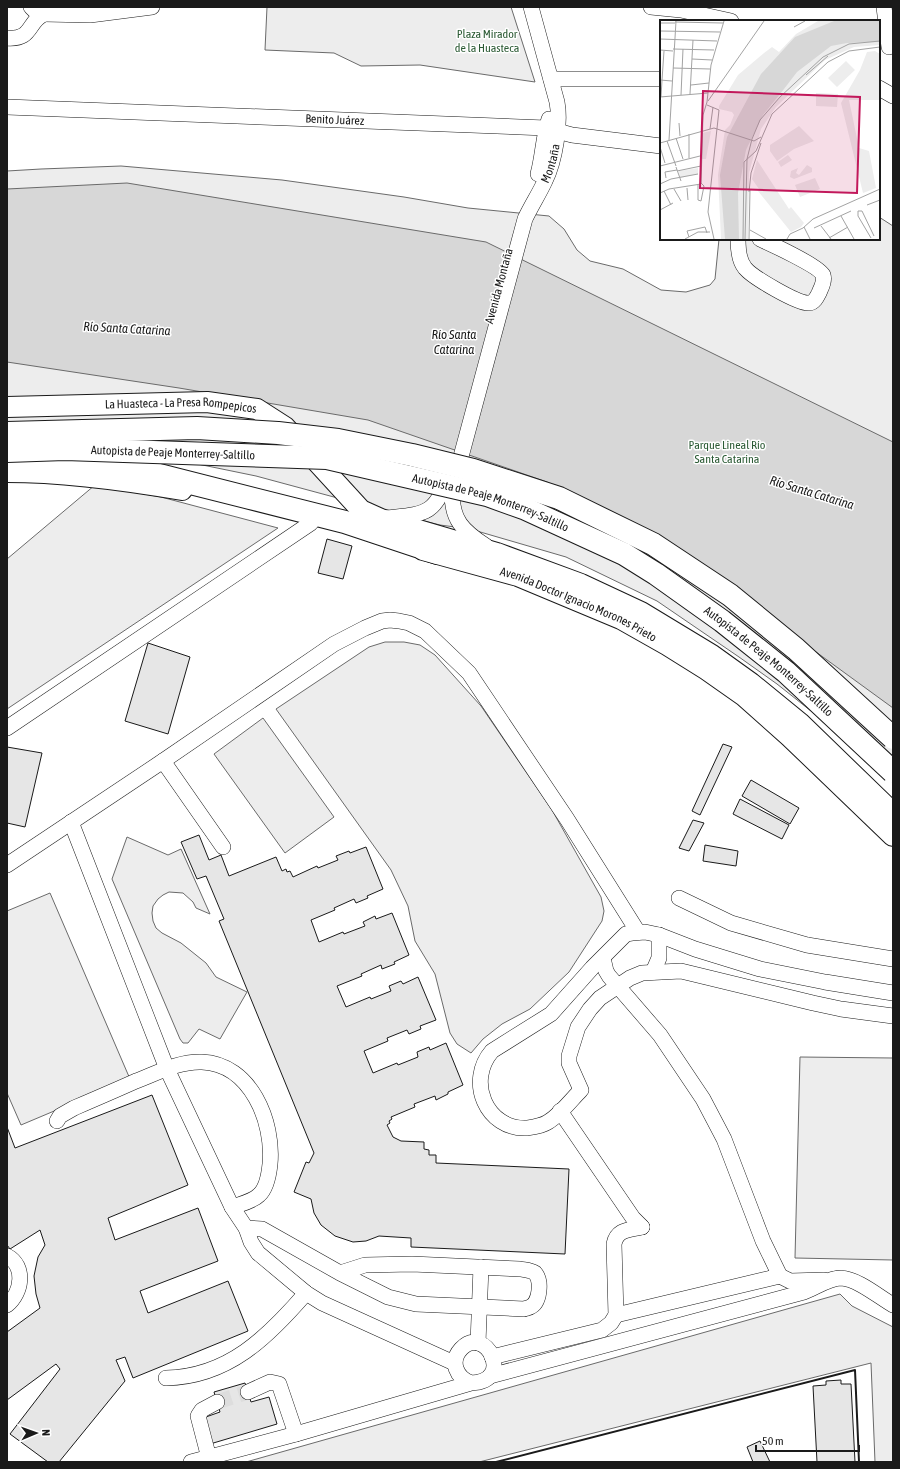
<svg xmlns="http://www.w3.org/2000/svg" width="900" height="1469" viewBox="0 0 900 1469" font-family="'Asap Condensed',sans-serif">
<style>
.built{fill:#ededed;stroke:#6a6a6a}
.water{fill:#d7d7d7;stroke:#6a6a6a}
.building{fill:#e6e6e6;stroke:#1a1a1a}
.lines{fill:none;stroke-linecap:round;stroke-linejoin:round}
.minor-tunnel{stroke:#ddd;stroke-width:15;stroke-dasharray:15 8;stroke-linecap:butt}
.minor-casing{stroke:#1a1a1a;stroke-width:16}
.major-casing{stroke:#1a1a1a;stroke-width:22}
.highway-casing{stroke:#1a1a1a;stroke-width:24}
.minor{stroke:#fff;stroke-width:15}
.major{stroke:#fff;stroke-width:20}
.highway{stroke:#fff;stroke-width:22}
.highway-bridge-casing{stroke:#1a1a1a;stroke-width:24;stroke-linecap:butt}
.highway-bridge{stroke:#fff;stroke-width:22}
.wall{stroke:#1a1a1a;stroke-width:2}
.labels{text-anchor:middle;stroke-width:3;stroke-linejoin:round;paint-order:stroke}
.park-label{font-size:12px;fill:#2b5a34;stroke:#fff}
.street-label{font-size:12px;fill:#1a1a1a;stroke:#fff}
.water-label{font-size:13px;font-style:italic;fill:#1a1a1a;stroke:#fff}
.inset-road{fill:none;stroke:#a3a3a3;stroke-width:1}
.view{fill:#c2185b;fill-opacity:0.15;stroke:#c2185b;stroke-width:2}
.inset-edge{fill:none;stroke:#1a1a1a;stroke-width:2}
</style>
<rect width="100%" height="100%" fill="#fff"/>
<g class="built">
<polygon points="267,7 511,7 535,82 420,65 361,66 334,53 265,50"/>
<polygon points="121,166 282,180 404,197 468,208 549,216 564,229 577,250 590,261 623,269 661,290 686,292 710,285 715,279 719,239 879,239 879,217 893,226 893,783 873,764 840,734 777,684 739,657 657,601 566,557 470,529 440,525 408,517 256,476 149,454 7,445 7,171 41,169"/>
<polygon points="95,485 161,497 278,528 7,709 7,559"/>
<polygon points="385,642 404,642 420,645 435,655 481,706 552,810 601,897 604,911 602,921 569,972 530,1009 502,1024 483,1039 471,1053 457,1044 450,1033 435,974 415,941 408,906 391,870 276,709 369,647"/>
<polygon points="263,718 334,817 285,853 214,754"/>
<polygon points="127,837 168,855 181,849 210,914 196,908 193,902 183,893 169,892 163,895 158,899 153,906 152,913 153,921 156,928 162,933 181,943 206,963 216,977 247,992 220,1039 199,1029 188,1043 183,1043 180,1039 112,879"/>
<polygon points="50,893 130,1079 21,1125 7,1093 7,911"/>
<polygon points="800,1057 893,1058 893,1260 795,1258"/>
<polygon points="840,1294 852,1306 893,1327 893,1462 875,1462 871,1363 479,1462 246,1462"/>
</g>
<polygon class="water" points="127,183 486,242 893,442 893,708 702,569 547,482 368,420 179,388 7,362 7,189"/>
<g class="building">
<polygon points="327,539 352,546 343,579 318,573"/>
<polygon points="148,643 190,657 168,734 125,721"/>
<polygon points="723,744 732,747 700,815 692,811"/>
<polygon points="7,747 42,753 25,827 7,823"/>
<polygon points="751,780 799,808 790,824 742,796"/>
<polygon points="740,799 789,825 782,839 733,814"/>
<polygon points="693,820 704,823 689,851 679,848"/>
<polygon points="199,835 209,860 221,855 229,876 276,857 282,871 286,869 287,872 290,871 293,877 317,866 318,868 338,860 336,856 349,851 350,853 366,847 383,889 367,896 368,898 356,903 354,899 334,908 335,910 311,920 319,942 343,932 344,934 365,926 363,922 375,916 376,919 392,913 409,955 394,962 395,964 382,969 381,965 361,974 362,976 337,986 346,1007 370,997 371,999 391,991 389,986 401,981 403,984 418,977 436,1020 420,1026 421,1029 409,1034 407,1030 387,1038 388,1041 364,1051 373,1073 397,1063 398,1065 418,1057 417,1052 429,1047 430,1050 446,1043 463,1085 448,1092 448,1094 436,1100 435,1096 414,1104 415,1107 391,1117 392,1119 389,1121 390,1123 387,1125 393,1137 401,1141 424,1142 424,1149 429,1150 429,1155 436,1155 436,1163 569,1169 565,1254 411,1247 411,1238 379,1236 366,1241 353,1242 335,1236 321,1225 314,1213 311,1199 294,1192 306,1162 309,1163 314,1153 219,921 224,919 206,876 197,879 181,842"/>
<polygon points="705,845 738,851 736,866 703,861"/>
<polygon points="152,1095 188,1185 108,1218 115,1240 198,1208 218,1261 140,1291 148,1313 228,1281 248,1331 133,1378 125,1357 116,1360 125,1381 59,1462 48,1462 10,1434 60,1369 56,1364 7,1400 7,1332 40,1308 36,1294 34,1276 38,1257 45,1245 40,1230 10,1249 7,1245 7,1127 15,1148"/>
<polygon points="841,1380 841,1384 851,1384 855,1462 817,1462 813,1386 826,1385 826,1381"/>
<polygon points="245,1383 251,1402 269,1397 277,1424 210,1444 203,1418 220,1412 214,1392"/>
<polygon points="760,1441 770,1462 753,1462 747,1447"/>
</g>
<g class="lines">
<polyline class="minor-tunnel" points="217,1402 248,1392"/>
<defs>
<g id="minor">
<polyline points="31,7 35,11 44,14 90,15 152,7"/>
<polyline points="651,7 681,10 731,21"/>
<polyline points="884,7 889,47"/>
<path d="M 7,38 C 33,40 27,22 44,14"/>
<polyline points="551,79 661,79"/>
<polyline points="879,88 893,96"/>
<path id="s1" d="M 7,107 L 546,128 L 572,135 L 661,146"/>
<path d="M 538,174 C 543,156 543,137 549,119"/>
<path d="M 738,239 C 738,248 739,261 745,268 C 752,277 798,304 809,303 C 814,303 817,297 819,293 C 821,288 825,281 823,275 C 819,266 771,244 760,239"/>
<path d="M 386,518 C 422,514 437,516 447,476"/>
<path id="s2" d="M 486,546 C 463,531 451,520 452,490 L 525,219 C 531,206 539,194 545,181 C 555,161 561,123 557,102 L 531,7"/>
<polyline points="7,728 311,523"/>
<polyline points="163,761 223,847"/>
<polyline points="71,822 167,1069 232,1207 246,1228 251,1242 258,1253 306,1293 322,1303 454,1363"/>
<polyline points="7,865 163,761 334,644 365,628 382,621 390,620 399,621 409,623 425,631 469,673 567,819 638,932"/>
<polyline points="679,898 731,923 807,945 893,959"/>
<polyline points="603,958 606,971 609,976 660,1035 703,1099 724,1139 763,1241 780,1276 790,1281 824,1280"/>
<polyline points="653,972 659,958 659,935"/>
<path d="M 893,993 L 825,982 L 760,969 L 695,949 L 659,935 L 645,932 L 632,933 L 626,934 L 592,968 L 551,1014 L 492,1051 C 466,1081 486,1130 527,1128 C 534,1127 542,1126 548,1122 C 560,1115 571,1100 581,1090 L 569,1063 L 569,1056 L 578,1027 L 590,1009 L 600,998 L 630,978 L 642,973 L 681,971 L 813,1003 L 841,1009 L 893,1016"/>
<polyline points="560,1111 633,1218 642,1227"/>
<path d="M 57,1121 L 60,1116 L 74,1108 C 95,1099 116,1090 136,1081 C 157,1073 179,1061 202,1062 C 251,1064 274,1122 270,1164 C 269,1174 267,1188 259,1195 C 252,1202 240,1204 232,1207"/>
<path d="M 246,1228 L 262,1229 L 340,1273 L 388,1297 L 416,1304 L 524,1309 C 526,1308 529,1308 530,1307 C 540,1303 542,1281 535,1273 C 531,1270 525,1270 520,1269 L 412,1264 L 365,1265 L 340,1273"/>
<path d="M 7,1256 C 26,1266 22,1293 7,1305"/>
<polyline points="616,1315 780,1276"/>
<polyline points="478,1343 481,1267"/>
<path d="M 492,1357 L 602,1330 L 611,1323 L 616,1315 L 614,1244 C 617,1229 629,1230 642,1227"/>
<path d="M 490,1376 L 804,1292 C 815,1288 829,1278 841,1278 C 858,1279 879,1297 893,1305"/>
<path d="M 166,1378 C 228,1377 268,1337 306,1293"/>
<polyline points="248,1392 270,1382 279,1384 296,1434"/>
<polyline points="209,1458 198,1416 202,1410 217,1402"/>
<path d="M 191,1462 L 296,1434 L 471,1383 C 516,1382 485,1323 461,1349 C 449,1362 457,1378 471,1383"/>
</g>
<g id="major">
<path id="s3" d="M 7,407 L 207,402 L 257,409 L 285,427 L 361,510 L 381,519 L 497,553 L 581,584 L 641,612 L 712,655 L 751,683 L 800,723 L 893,813"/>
<path d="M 7,472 C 66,472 124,480 182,490"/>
<path id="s4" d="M 423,550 L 518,576 L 621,619 L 667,645 L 707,670 L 744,696 L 790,737 L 893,836"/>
</g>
<polyline id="highway" points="14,460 85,463 151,473 345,522 438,553"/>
</defs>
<use href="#minor" class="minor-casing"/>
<use href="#major" class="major-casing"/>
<use href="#highway" class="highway-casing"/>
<use href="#minor" class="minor"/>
<use href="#major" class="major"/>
<use href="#highway" class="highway"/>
<defs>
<g id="highway-bridge">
<polyline points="7,433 197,428 278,433 338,440 412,455 473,470 559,498 653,544 730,595 796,649 893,738"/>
<path id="s5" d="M 7,451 L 65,449 L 327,458 L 487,495 L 526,509 L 624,554 L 656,574 L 722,621 L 786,672 L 893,772"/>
</g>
</defs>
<use href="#highway-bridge" class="highway-bridge-casing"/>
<use href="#highway-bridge" class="highway-bridge"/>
<polyline class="wall" points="496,1462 855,1370 859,1462"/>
</g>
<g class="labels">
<g class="park-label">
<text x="487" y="38">Plaza Mirador<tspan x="487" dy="14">de la Huasteca</tspan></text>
<text x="727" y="449">Parque Lineal Río<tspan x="727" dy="14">Santa Catarina</tspan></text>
</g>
<g class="street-label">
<text dy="4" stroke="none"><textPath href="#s1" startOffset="328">Benito Juárez</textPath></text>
<text dy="4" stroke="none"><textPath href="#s2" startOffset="412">Montaña</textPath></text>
<text transform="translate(499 286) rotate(-75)" y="4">Avenida Montaña</text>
<text dy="4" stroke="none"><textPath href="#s3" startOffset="174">La Huasteca - La Presa Rompepicos</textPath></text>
<text dy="4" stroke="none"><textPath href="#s5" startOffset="166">Autopista de Peaje Monterrey-Saltillo</textPath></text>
<text dy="4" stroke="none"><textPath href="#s5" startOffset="490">Autopista de Peaje Monterrey-Saltillo</textPath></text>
<text dy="4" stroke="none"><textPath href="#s4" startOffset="165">Avenida Doctor Ignacio Morones Prieto</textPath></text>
<text dy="4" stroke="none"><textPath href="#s5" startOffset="814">Autopista de Peaje Monterrey-Saltillo</textPath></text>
</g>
<g class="water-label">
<text transform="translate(127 328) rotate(3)" y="5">Río Santa Catarina</text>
<text x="454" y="339">Río Santa<tspan x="454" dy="15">Catarina</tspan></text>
<text transform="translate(812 492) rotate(17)" y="5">Río Santa Catarina</text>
</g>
</g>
<g transform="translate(660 20)">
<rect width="220" height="220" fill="#fff"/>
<path d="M 158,1 L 220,1 L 220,25 L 194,27 L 165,40 L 116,87 L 101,109 L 89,153 L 88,219 L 61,219 L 58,155 L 65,110 L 70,105 L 74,95 L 72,92 L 59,89 L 59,86 L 78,55 L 104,33 L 112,27 L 119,32 L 136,14 ZM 215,31 L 220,34 L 220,80 L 189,80 L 199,128 L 209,131 L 216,168 L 203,173 L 181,83 L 200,50 L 207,32 ZM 186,41 L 195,50 L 177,67 L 168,58 ZM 156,73 L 178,74 L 177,87 L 156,86 ZM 139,106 L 154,121 L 134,129 L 117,141 L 110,131 L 110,125 ZM 51,111 L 46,139 L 41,139 L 42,113 ZM 128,135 L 132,140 L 121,147 L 118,142 ZM 97,140 L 129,189 L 131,187 L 144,203 L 141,207 L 131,212 L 98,171 L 99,169 L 92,159 ZM 147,145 L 152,148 L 152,152 L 134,159 L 130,157 L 131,151 L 138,148 L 136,153 L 139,155 ZM 38,148 L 38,154 L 20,158 L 19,151 ZM 155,158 L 160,169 L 140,177 L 135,165 Z" fill="#ededed"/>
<path d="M 174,1 L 220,1 L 220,22 L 187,23 L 171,26 L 137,52 L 124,69 L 103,95 L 86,130 L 78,173 L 79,219 L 65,219 L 60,155 L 67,117 L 101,54 L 135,17 Z" fill="#d7d7d7"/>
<path class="inset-road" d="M 15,2 L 63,3M 0,3 L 15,3M 134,7 L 145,1M 0,11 L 60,12M 0,19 L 57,21M 13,29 L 54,30M 0,30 L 13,31M 32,39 L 52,40M 13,48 L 50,49M 146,55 L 168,36M 0,60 L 12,61M 2,60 L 4,31M 31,65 L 49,63M 30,74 L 33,20M 21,75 L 23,29M 0,77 L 48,73M 1,77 L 2,60M 48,81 L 104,1M 47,85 L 59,90 L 48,192 L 54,219M 19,103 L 20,116M 50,109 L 53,87M 16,118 L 23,139M 9,120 L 16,1M 7,121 L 16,146M 0,123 L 54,108 L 94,121 L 101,117M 0,127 L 5,143M 29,138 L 29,114M 0,146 L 40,136M 16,147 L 21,161M 17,151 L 41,146M 6,158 L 5,152 L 17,150M 0,164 L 11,159 L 38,154M 38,165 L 38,180 L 41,181 L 44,166 L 41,163M 27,168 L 28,180M 14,169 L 21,181M 4,171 L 11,185M 89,172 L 91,153 L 101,123M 0,173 L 9,169 L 41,164 L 43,95 L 47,82 L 51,45 L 64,1M 207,185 L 220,180M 0,190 L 13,183M 181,196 L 194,219M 161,206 L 171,219M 144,207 L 150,219M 154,208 L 191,191M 90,210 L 106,219M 29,217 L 27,211 L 45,207 L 47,213M 169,218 L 188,207M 211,218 L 198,196 L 198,191 L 202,191 L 214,216M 25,219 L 38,212 L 50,212M 83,219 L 84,142 L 96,131 L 112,94 L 168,42 L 189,31 L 220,27M 85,219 L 87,139 L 92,119 L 100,100 L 120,77 L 163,37 L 189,24 L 220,21M 89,219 L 90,170M 127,219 L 130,214 L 143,208 L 153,199 L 220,169"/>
<path class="view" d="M 43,71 L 200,77 L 197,173 L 40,168 Z"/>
<rect width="220" height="220" class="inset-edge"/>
</g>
<rect width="900" height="1469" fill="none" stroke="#1a1a1a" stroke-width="16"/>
<g transform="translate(36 1433) rotate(88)" stroke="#ffffff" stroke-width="3" paint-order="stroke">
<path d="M0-3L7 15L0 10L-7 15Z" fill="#1a1a1a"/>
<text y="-6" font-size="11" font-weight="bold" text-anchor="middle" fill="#1a1a1a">N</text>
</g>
<path d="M756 1445v6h103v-6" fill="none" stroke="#1a1a1a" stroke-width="2"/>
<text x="762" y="1445" font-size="12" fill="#1a1a1a" stroke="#ffffff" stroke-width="3" paint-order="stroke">50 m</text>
</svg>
